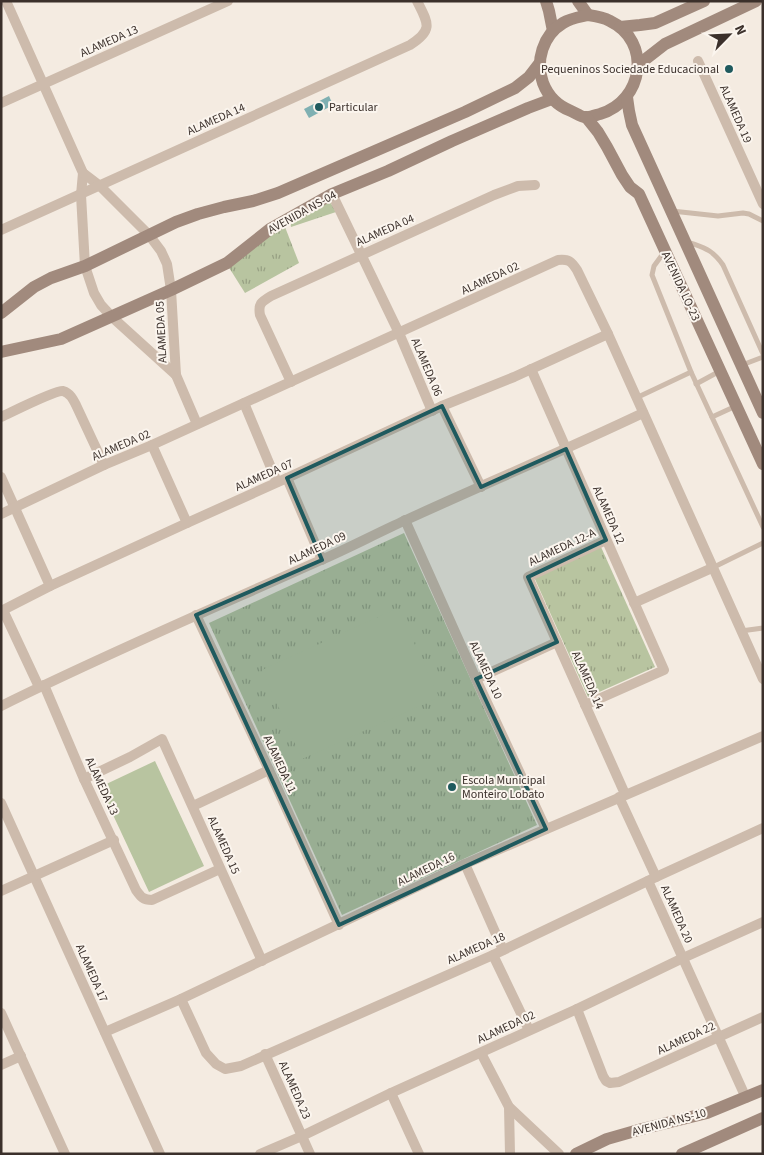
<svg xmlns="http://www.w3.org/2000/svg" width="764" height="1155" viewBox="0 0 764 1155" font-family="'Source Sans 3',sans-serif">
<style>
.grass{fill:url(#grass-tufts)}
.garden{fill:#b8c4a0}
.water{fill:#7fb0b2}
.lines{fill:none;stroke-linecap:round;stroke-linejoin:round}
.lane{stroke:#cdbbac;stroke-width:5}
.street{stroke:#cdbbac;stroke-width:10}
.secondary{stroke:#a18a7d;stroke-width:12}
.marked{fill:#1f5a5e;fill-opacity:0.2;stroke:#1f5a5e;stroke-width:4;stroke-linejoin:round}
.poi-dot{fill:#1f5a5e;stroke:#fbf5ee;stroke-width:2}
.labels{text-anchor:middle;stroke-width:4;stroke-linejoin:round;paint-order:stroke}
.street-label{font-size:12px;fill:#3b302b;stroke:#fbf5ee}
.poi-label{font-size:12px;fill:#3b302b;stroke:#fbf5ee;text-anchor:start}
</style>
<defs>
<pattern id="grass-tufts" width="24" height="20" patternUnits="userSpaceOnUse" patternTransform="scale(1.25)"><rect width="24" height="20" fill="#b8c4a0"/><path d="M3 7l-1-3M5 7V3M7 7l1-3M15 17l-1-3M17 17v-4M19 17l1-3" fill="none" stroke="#97a083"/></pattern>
</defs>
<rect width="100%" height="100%" fill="#f4ebe1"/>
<g class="grass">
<polygon points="329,200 336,212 291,227 290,221"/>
<polygon points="285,227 299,263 245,293 228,266 274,229"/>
<polygon points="404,533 537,825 342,915 209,623"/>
<polygon points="601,547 655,667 588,697 534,577"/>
</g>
<g class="garden">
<polygon points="398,608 439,697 302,759 262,670"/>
<polygon points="155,761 204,866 149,892 100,787"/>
</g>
<polygon class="water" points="329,96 333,105 309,118 304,109"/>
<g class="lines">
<g class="lane">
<polyline points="672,211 718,216 743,213 749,214 763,221"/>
<path d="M 688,242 C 704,248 712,249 723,265 L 763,354"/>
<polyline points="665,251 654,266 652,275 691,372 763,527"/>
<polyline points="742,365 763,357"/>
<polyline points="696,384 720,371"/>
<polyline points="636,398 691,372"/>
<polyline points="712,417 736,406"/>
<polyline points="712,568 763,543"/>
<polyline points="741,631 763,628"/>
</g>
<g class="street">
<polyline points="6,1 83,173 81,195 85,266 94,293 101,305 112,317 176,375"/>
<polyline points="698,61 763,204"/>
<polyline points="1,103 228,1"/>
<polyline points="83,173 100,186 149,235 161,251 167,264 171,290 176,375 197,424"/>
<polyline points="332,194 399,333 432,411"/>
<path d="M 1,230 L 410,45 C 434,30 428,23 417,1"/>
<polyline points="531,369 664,670 585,705"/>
<path d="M 291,382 L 260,315 C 258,304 261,302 271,296 L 494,195 L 518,186 L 535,185"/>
<polyline points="244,403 277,482"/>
<polyline points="442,406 481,487"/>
<path d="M 1,417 C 12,412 55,390 63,391 C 70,393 73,399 76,405 L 104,465"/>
<polyline points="152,445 187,523"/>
<polyline points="1,477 50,586"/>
<polyline points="287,478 322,560"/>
<path d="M 1,514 L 104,465 L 152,445 L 558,260 C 569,259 571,261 577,270 L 608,334 L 763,679"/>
<polyline points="405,520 476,679 546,829"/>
<polyline points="606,540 528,577 625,794"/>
<polyline points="634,603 712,568"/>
<polyline points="3,610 39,687"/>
<polyline points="1,611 50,586 187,523 287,478 442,406 514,377 608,334"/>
<polyline points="196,615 269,770 339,925"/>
<polyline points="476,679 557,642"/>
<path d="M 44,685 L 84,779 L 136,890 C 141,897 143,900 152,900 L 220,869"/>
<path d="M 1,706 C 106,654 214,608 321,560 C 349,548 377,533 406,520 C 485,484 565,450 643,413"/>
<polyline points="84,779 130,757 162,739 262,961"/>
<polyline points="619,797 656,877"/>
<polyline points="1,803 160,1154"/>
<polyline points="193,806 269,770"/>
<polyline points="465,864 503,950"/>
<polyline points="648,881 746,1098"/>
<polyline points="1,891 114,840"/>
<polyline points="493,955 529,1030"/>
<polyline points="181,999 206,1053 216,1064 225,1069 241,1066 493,955 656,877 763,828"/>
<polyline points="577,1009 603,1076 606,1081 610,1083 619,1082 763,1017"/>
<polyline points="1,1013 65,1154"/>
<polyline points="105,1032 181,999 465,864 763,736"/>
<polyline points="481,1053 509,1107 559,1154"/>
<polyline points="265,1054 310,1154"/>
<polyline points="1,1065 21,1056"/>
<polyline points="391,1093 419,1154"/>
<polyline points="509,1107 510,1154"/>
<polyline points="260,1154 302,1136 391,1093 577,1009 683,958 763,922"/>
</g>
<g class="secondary">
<polyline points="546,1 549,11 553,31"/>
<polyline points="578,1 588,15"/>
<path d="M 588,15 C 596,16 603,17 610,21 C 652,41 644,101 600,114 C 596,115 589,118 585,117 C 581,117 576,113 571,111 C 558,106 548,96 543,83 C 535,61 543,35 563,23 C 571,18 580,17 588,15 Z"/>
<polyline points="620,27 640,25 655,23 704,1"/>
<polyline points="638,65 665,44 756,1"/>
<polyline points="627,97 629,111 632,125 763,413"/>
<polyline points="586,117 598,132 607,147 622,175 630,187 639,194 763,464"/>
<polyline points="1,313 34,287 51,278 85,266 176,222 198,214 224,207 253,201 278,193 465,112 515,88 529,77 539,64"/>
<polyline points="1,352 61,339 171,290 227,263 270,229 332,194 388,171 452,141 528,108 552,99"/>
<polyline points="576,1154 607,1139 642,1129 707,1113 763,1090"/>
<polyline points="682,1154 763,1118"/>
</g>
</g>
<path class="marked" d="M 442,406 L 481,487 L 566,449 L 606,540 L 528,577 L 557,642 L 476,679 L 546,829 L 339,925 L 196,615 L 322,560 L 287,478 Z"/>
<g class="poi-dot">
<circle cx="729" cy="69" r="5"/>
<circle cx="319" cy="107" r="5"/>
<circle cx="452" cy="787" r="5"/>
</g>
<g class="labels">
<g class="street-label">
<text transform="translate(109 41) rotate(-24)" y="4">ALAMEDA 13</text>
<text transform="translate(736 114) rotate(66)" y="4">ALAMEDA 19</text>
<text transform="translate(216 119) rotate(-24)" y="4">ALAMEDA 14</text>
<text transform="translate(302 212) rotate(-29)" y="4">AVENIDA NS-04</text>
<text transform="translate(385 230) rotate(-24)" y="4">ALAMEDA 04</text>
<text transform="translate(490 278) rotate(-25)" y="4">ALAMEDA 02</text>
<text transform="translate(681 286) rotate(65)" y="4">AVENIDA LO-23</text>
<text transform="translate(161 332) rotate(-93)" y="4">ALAMEDA 05</text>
<text transform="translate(427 367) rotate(67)" y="4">ALAMEDA 06</text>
<text transform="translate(121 445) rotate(-23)" y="4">ALAMEDA 02</text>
<text transform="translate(264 475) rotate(-24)" y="4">ALAMEDA 07</text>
<text transform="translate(609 515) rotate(66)" y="4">ALAMEDA 12</text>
<text transform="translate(562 547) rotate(-25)" y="4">ALAMEDA 12-A</text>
<text transform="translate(317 548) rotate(-25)" y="4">ALAMEDA 09</text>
<text transform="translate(486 670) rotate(65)" y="4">ALAMEDA 10</text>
<text transform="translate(588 680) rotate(66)" y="4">ALAMEDA 14</text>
<text transform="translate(280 764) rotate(65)" y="4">ALAMEDA 11</text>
<text transform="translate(102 786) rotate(65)" y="4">ALAMEDA 13</text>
<text transform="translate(224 845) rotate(66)" y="4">ALAMEDA 15</text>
<text transform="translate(426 869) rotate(-26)" y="4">ALAMEDA 16</text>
<text transform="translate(677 914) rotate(66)" y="4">ALAMEDA 20</text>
<text transform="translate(476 948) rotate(-24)" y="4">ALAMEDA 18</text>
<text transform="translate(92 973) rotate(66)" y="4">ALAMEDA 17</text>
<text transform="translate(506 1027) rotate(-25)" y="4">ALAMEDA 02</text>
<text transform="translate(686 1038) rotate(-25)" y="4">ALAMEDA 22</text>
<text transform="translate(295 1090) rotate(66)" y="4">ALAMEDA 23</text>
<text transform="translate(669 1122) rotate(-15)" y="4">AVENIDA NS-10</text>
</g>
<g class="poi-label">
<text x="719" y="73" text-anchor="end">Pequeninos Sociedade Educacional</text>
<text x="329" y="111">Particular</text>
<text x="462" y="784">Escola Municipal<tspan x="462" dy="14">Monteiro Lobato</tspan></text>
</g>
</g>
<rect width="764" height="1155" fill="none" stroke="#3b302b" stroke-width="5"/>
<g transform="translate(729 35) rotate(66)" stroke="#fbf5ee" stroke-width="4" paint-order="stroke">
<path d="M0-4L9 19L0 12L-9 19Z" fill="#3b302b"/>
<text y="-8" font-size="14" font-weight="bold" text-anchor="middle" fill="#3b302b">N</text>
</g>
</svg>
